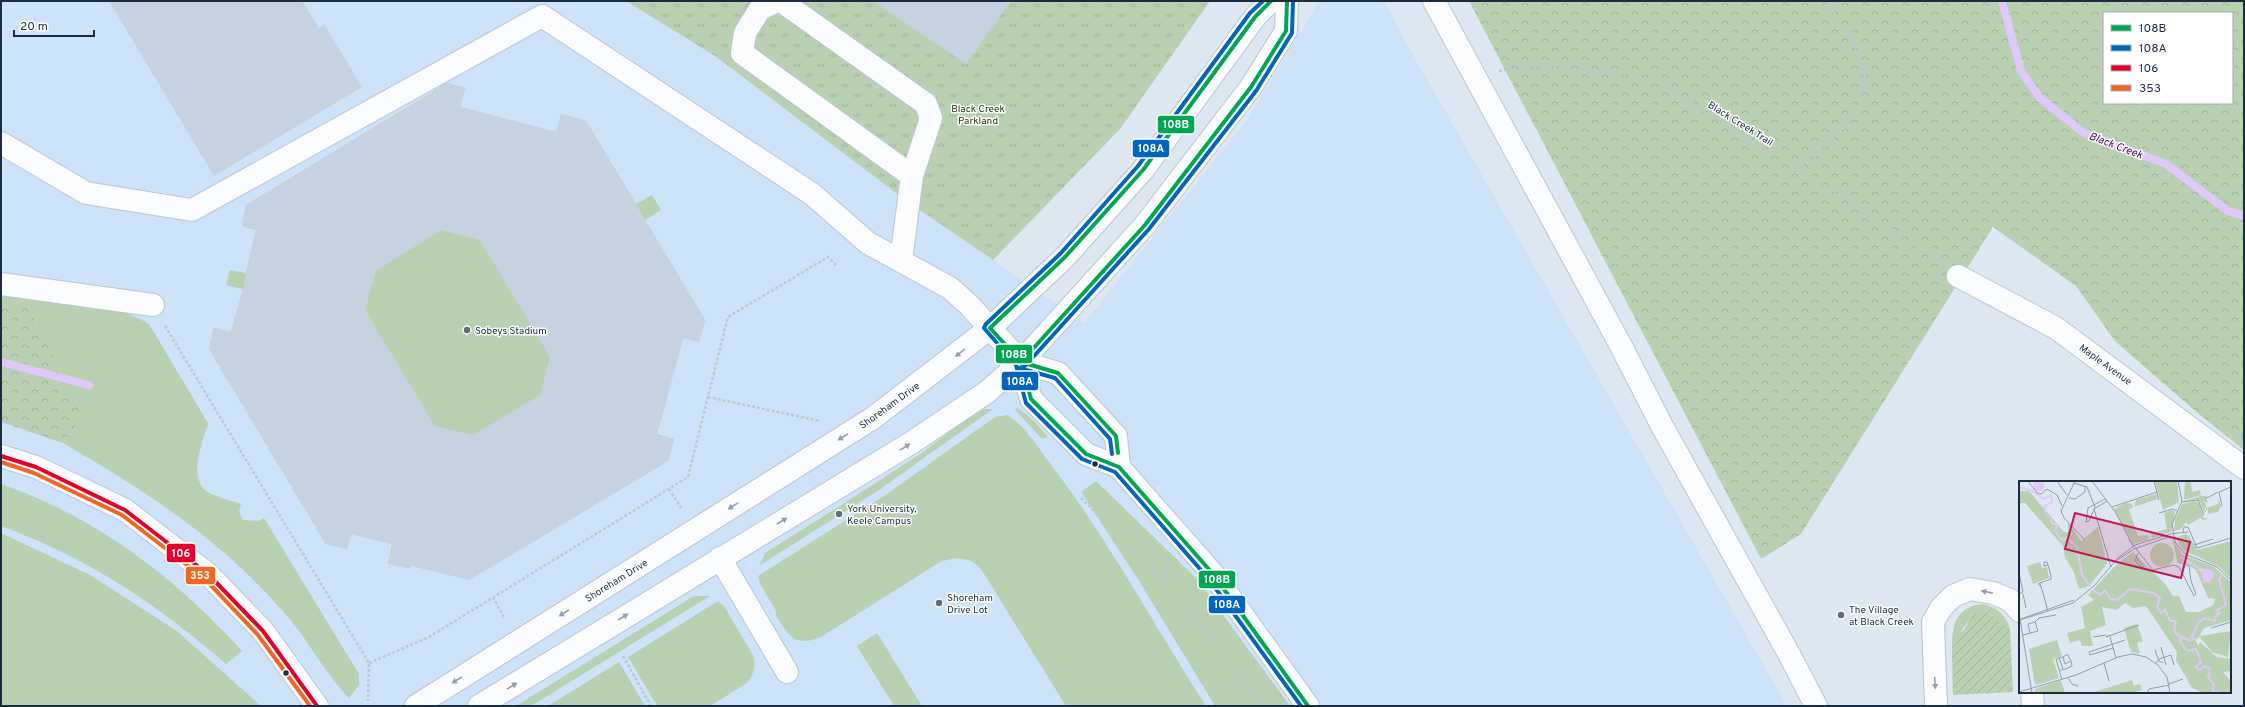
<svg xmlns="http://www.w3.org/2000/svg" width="2245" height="707" viewBox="0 0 2245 707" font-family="Overpass,sans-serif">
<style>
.built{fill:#cee2f9}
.grass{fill:#b9d1b2}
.forest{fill:url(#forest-crowns);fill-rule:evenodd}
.park{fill:url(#park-tufts)}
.garden{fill:url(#garden-furrows)}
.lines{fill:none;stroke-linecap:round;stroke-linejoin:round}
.stream{stroke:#e0c8f8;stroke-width:8}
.building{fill:#c6d2e0;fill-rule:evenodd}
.minor-casing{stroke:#bac6d4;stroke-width:24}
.path{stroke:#c2c7cd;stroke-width:2.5;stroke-dasharray:3 2;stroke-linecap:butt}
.minor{stroke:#fafcfd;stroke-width:22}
.bus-1-casing{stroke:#fff;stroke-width:7}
.bus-2-casing{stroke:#fff;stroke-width:7}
.bus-3-casing{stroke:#fff;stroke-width:7}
.bus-4-casing{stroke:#fff;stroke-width:7}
.bus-1{stroke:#00a651;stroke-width:4}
.bus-2{stroke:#0065bd;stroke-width:4}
.bus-3{stroke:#e4002b;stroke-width:4}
.bus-4{stroke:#f26522;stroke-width:4}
.oneway{fill:#969ea7}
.poi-dot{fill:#5f6e7d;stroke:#fff;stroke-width:1.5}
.bus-dot{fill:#1b2c3e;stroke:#fff;stroke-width:1.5}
.labels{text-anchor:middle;stroke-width:3;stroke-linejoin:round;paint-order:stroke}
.park-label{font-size:10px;fill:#253714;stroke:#fff}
.street-label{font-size:10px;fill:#1b2c3e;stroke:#fff}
.poi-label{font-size:10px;fill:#1b2c3e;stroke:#fff;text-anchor:start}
.water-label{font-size:11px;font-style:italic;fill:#4d096a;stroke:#fff}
.inset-river{fill:none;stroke:#e0c8f8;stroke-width:2}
.inset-road{fill:none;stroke:#909dab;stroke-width:1}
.view{fill:#c2185b;fill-opacity:0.15;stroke:#c2185b;stroke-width:2}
.inset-edge{fill:none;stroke:#1b2c3e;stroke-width:2}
.line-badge{stroke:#fff;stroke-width:1.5}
.badge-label{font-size:11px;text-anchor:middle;font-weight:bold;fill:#fff}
</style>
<defs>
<pattern id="forest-crowns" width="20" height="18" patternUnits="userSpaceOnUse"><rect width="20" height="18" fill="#b9d1b2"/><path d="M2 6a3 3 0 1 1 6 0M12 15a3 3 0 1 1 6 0" fill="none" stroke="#9eb49a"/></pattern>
<pattern id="park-tufts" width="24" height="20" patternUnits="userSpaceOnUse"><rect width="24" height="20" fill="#b9d1b2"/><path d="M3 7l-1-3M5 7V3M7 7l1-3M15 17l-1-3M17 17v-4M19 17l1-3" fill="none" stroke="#9eb49a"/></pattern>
<pattern id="garden-furrows" width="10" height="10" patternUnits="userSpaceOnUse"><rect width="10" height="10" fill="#b9d1b2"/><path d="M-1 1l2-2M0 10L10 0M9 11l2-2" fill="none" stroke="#9eb49a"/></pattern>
</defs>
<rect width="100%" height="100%" fill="#dee8f3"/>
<polygon class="built" points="1,1 626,1 715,56 908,202 1084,323 1247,120 1319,1 1385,1 1406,43 1787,706 1,706"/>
<g class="grass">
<polygon points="447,83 465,88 460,107 556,132 561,114 586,121 636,204 652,195 661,210 645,220 705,320 699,342 683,338 657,434 674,439 668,461 469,580 451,560 388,564 392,544 351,534 347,549 326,544 209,349 214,328 231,332 243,289 226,285 230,270 246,273 256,230 242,226 246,205"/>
<path d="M 43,296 C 80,301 116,304 149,324 L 208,423 C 203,440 188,477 206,491 C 215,497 230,500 241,504 L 239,512 L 243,520 L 258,521 L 264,518 L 359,674 L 359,685 L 349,698 C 331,679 317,657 302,635 C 292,621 280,608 269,596 C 210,532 137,486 63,443 L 84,416 L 28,307 L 1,307 L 1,297 Z"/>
<path d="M 1015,407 C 1029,414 1038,425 1048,437 L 1042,439 L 1016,411 Z"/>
<path d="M 984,409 L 993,409 L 879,490 L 759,566 L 765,553 C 816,521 867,489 917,456 C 939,441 960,422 984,409 Z"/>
<path d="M 1007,415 C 1024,424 1037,446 1049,462 C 1108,539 1154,625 1206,706 L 1066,706 L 981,569 C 969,556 956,557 940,562 L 821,637 C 803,644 793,643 782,625 C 779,621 775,617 776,611 L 760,584 L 758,576 L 887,494 L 995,417 Z"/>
<polygon points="1096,481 1196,578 1290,706 1215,706 1141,584 1081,492"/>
<path d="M 1,484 C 95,516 176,578 242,651 L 226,664 C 157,604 88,558 1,526 Z"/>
<polygon points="1,533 90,575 177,631 261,706 1,706"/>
<polygon points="694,596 710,596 531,706 516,706"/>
<path d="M 718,601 L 724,606 L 753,655 C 756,666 754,674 747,683 L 710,706 L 657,706 L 628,657 Z"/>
<path d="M 1983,604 C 1998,608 2005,614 2010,629 L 1986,611 L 1972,615 C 1965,627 1957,636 1952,649 C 1952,624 1956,607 1983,604 Z"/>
<polygon points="877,633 922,706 894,706 857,646"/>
<polygon points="619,662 645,706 548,706"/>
</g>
<g class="forest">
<path d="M 1469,1 L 2244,1 L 2244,450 L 2194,410 L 2115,341 L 2076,286 L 1993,227 L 1801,534 L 1761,559 ZM 2104,13 L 2232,13 L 2232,103 L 2104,103 Z"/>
<polygon points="1,307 28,307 84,416 63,443 1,422"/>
</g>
<polygon class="park" points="626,1 1210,1 1120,129 993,260 908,202 715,56"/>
<polygon class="garden" points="1986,611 2010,629 2013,692 1953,695 1952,649 1956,637 1964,630 1972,615"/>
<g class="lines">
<g class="stream">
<polyline points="2002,1 2021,71 2040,98 2084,133 2166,164 2228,211 2244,216"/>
<polyline points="1,362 89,385"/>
</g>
</g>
<g class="building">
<polygon points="109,1 302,1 319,28 324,24 362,87 214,176"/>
<polygon points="873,1 1011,1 966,64"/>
<path d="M 447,83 L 465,88 L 460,107 L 556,132 L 561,114 L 586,121 L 705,320 L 699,342 L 683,338 L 657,435 L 674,439 L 668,461 L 469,580 L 411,566 L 410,569 L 388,564 L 393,544 L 351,534 L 347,549 L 326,544 L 209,349 L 214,328 L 231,332 L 243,289 L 256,229 L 242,226 L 246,205 ZM 441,230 L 480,240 L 550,357 L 540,395 L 473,435 L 435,426 L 365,310 L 376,271 Z"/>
</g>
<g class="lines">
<defs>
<g id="minor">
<polyline points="777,1 760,9 745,33 742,53 912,176"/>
<polyline points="781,1 926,104 931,118 912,176 901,260"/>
<polyline points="1434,1 1620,344 1662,426 1789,654 1816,706"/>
<polyline points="1,143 86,193 192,210 542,16 812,194 868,243 950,288 969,305 1021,362 1031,399 1086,454 1119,467 1213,574 1308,706"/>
<polyline points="1958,276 2056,328 2244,468"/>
<polyline points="1,284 153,305"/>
<polyline points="1021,362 1058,373 1116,436 1119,467"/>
<polyline points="1,456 36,467 125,510 208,574 263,631 317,706"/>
<polyline points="720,558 787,672"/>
<polyline points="2032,692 2033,706"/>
<polyline points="416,706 873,418 990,328 1065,257 1143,170 1255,17 1271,1"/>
<polyline points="479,706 911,443 987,392 1021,362 1145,225 1251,87 1286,31 1287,1"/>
<polyline points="1936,706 1933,622 1941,608 1953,596 1970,589 1993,593 2010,600 2020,611"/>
</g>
</defs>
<use href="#minor" class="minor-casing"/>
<g class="path">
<path d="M 1499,71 L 1513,68 L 1555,66 L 1654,78 L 1746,138 L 1800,168 C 1817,153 1842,133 1855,116 C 1883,78 1848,32 1825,1"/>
<polyline points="1800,168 1939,262"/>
<polyline points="165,326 369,663 368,701"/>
<polyline points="708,397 820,421"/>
<polyline points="669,489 681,508"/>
<polyline points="1081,498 1164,581 1209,633 1262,706"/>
<polyline points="1164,581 1168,561"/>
<polyline points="493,597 504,617"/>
<polyline points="623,656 651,706"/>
<polyline points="369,663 429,637 688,477 728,317 828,257 836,265"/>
</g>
<use href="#minor" class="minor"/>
<defs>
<g id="bus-1">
<polyline points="1271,1 1255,17 1143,170 1065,257 990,328 1021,362 1031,399 1086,454 1119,467 1213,574 1308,706"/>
<polyline points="1021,362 1058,373 1116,436 1118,453"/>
<polyline points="1021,362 1145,225 1251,87 1286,31 1287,1"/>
</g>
<g id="bus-2">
<polyline points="1263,1 1250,13 1138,166 1061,253 986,324 984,328 1016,365 1026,403 1082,459 1115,472 1208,578 1301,706"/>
<polyline points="1025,366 1149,229 1256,91 1292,33 1293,1"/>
<polyline points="1019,368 1055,378 1110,439 1112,454"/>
</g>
<polyline id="bus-3" points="1,456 36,467 125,510 208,574 263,631 317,706"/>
<polyline id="bus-4" points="1,462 34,473 122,515 204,578 258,635 310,706"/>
</defs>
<use href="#bus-1" class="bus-1-casing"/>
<use href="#bus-2" class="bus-2-casing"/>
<use href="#bus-3" class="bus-3-casing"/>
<use href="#bus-4" class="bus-4-casing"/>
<use href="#bus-1" class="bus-1"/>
<use href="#bus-2" class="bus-2"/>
<use href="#bus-3" class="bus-3"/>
<use href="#bus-4" class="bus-4"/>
</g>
<defs><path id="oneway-solid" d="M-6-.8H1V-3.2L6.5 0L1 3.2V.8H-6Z"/></defs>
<g class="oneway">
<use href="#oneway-solid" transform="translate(960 353) rotate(141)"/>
<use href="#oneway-solid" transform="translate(843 437) rotate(148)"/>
<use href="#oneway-solid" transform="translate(905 447) rotate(-32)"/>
<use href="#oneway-solid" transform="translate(733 506) rotate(148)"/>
<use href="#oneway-solid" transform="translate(782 521) rotate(-31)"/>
<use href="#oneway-solid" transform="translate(1987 592) rotate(-169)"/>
<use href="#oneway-solid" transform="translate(564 613) rotate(148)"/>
<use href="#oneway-solid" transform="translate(623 617) rotate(-32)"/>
<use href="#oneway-solid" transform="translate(457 680) rotate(148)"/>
<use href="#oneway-solid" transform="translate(1935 683) rotate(87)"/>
<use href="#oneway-solid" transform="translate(512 686) rotate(-32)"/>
</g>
<g class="poi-dot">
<circle cx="467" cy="330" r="4"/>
<circle cx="839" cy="514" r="4"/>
<circle cx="939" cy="603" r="4"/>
<circle cx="1841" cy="615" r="4"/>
</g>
<g class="bus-dot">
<circle cx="1095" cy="464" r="3.5"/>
<circle cx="286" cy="673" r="3.5"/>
</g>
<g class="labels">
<g class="park-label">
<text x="978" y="112">Black Creek<tspan x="978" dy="12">Parkland</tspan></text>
</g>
<g class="street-label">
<text transform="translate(1741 123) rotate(32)" y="4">Black Creek Trail</text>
<text transform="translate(2106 364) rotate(36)" y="4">Maple Avenue</text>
<text transform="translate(889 405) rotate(-36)" y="4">Shoreham Drive</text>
<text transform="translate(616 580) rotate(-32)" y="4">Shoreham Drive</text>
</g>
<g class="poi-label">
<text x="475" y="334">Sobeys Stadium</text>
<text x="847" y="512">York University,<tspan x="847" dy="12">Keele Campus</tspan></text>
<text x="947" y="601">Shoreham<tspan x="947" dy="12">Drive Lot</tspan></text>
<text x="1849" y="613">The Village<tspan x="1849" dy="12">at Black Creek</tspan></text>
</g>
<g class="water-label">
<text transform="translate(2116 145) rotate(21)" y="4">Black Creek</text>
</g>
</g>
<g transform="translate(2019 481)">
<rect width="212" height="212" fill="#dee8f3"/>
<path d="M 136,0 L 158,0 L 160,21 L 144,29 ZM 166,0 L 172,0 L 173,11 L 181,9 L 182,14 L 165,19 ZM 137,13 L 139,18 L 115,26 L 117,19 ZM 182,15 L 189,15 L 185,18 L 188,27 L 199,23 L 199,18 L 202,25 L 199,31 L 189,33 L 189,28 L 188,30 L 185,25 L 187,31 L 185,31 L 181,21 L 177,18 L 165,20 ZM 175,20 L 180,22 L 185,37 L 189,37 L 183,41 L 185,39 L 181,37 L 169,44 L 167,41 L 162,48 L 155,50 L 156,39 L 163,23 ZM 107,22 L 113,23 L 114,26 L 110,29 L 119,55 L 129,54 L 130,59 L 114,63 L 95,28 ZM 153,29 L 156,31 L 152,51 L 133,57 L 132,52 L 148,48 L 145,32 ZM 166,53 L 170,55 L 178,69 L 212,60 L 212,84 L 210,86 L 212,87 L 212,97 L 199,85 L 164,69 L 157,57 ZM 153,57 L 164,74 L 164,81 L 168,82 L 160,80 L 158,79 ZM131 74a12 12 0 1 1 24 0a12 12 0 1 1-24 0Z" fill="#b9d1b2"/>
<path d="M 0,10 L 10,10 L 45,51 L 49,51 L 49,41 L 62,60 L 79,46 L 88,83 L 70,105 L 60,108 L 55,92 L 46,76 L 44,65 L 6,22 L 0,22 ZM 164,74 L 195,86 L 212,101 L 212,139 L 185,147 L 179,157 L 173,161 L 126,85 L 146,103 L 154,115 L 160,115 L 167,131 L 180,131 L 194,124 L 196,118 L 189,117 L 177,89 L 164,81 ZM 181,161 L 198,176 L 212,178 L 212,190 L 197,192 L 179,165 Z" fill="#b9d1b2"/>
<path d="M 114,71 L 146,103 L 179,164 L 212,200 L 212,212 L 185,212 L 173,207 L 157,179 L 158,171 L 127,125 L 114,127 L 106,122 L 98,129 L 83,126 L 87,144 L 71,150 L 74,165 L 63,165 L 61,159 L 51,162 L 48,152 L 66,147 L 62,126 L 75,119 L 69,114 L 99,82 ZM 21,81 L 23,87 L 28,86 L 30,97 L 14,103 L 8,85 ZM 118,143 L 124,160 L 118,162 L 121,173 L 112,171 L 105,147 ZM 38,159 L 43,175 L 34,178 L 40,197 L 16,204 L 10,168 ZM 42,199 L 46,212 L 15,212 L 16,208 ZM 113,199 L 115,205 L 121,203 L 123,209 L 112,212 L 72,212 Z" fill="#b9d1b2"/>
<path d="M 212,150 L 209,176 L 193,171 L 180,155 Z" fill="#b9d1b2"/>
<path d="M14.5 5a5.5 5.5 0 1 1 11 0a5.5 5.5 0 1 1-11 0ZM 180,87 L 193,89 L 196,92 L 191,101 L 185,101 L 182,91 L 178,89 Z" fill="#e0c8f8"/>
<path class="inset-river" d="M 0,6 L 11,9 L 25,18 L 32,14 L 33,21 L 26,25 L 27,34 L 32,37 L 33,42 L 39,44 L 36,49 L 41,57 L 45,59 L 48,57 L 58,66 L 63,94 L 72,106M 162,76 L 180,87M 74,109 L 81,114 L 86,109 L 92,118 L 98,119 L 111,108 L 134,112 L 141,117 L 138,126 L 142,132 L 146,129 L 151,140 L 157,140 L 155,149 L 157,153 L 171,160 L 175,158 L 173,156 L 179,142 L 186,137 L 196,140 L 197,134 L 201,132 L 198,129 L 207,124 L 200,98 L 204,93M 162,156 L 161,160 L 168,170 L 177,168 L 182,181 L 177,186 L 180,189 L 186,185 L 191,187 L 189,196 L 195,203 L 194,210 L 202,212"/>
<path class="inset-road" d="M 9,0 L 18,12 L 22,13 L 28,8 L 38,14 L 43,25M 38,0 L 48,14M 56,0 L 42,30 L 45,37 L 65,58M 73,0 L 97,32 L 114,65M 135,0 L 140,19M 159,0 L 163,20 L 153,43 L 156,61 L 166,73 L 198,86 L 212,99M 55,2 L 68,6 L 76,26M 50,17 L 56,18 L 66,11 L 66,5M 162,21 L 179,19 L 185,34M 188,21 L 186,18 L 199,11M 203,25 L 200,11 L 212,6M 76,26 L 70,40 L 67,41 L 69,27 L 86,18M 93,26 L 138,11M 75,28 L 92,86M 75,28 L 88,20M 140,32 L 154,28 L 158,30M 164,51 L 165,46 L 169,46 L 178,67 L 212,57M 110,59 L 134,89 L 155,84 L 160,86 L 175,115 L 177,113 L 172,100 L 170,85 L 158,80M 175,64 L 194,58M 117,76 L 124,85 L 123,87 L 116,80 L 119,72M 95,81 L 115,68 L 152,55M 0,92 L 4,111 L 0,113M 21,102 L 32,98 L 32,95 L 29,84 L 28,81 L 25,81 L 25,85 L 29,84M 22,106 L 19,103 L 21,102 L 29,130M 4,113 L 7,127M 0,132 L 13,212M 2,138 L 55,119M 1,139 L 54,122 L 75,105 L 99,77 L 116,64 L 151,53 L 169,51M 192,147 L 212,141M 11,152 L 9,143 L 16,141M 4,154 L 19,150 L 16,141 L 20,137 L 37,134M 90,154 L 87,156 L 120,144M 74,156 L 87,154M 91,156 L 97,177M 142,166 L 147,184M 94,167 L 71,174 L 70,171 L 106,159M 136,169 L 140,180 L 144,182M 40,177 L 44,188 L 40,190M 85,182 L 90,200M 137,182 L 140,178 L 152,174 L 155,184M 44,189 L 53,185 L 52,180M 49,197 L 54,204 L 58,204 L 58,206M 43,199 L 37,178 L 38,178 L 40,177 L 44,176 L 47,174 L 49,174 L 52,180 L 46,183 L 44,176M 150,203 L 164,198M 0,211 L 57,194 L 99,176 L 113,173 L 127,176 L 139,184 L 148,196 L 151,212M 128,212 L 130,208 L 150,204"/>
<path class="view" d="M 56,32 L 171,61 L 162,97 L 46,68 Z"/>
<rect width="212" height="212" class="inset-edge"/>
</g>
<g class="line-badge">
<rect x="1157" y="115" width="38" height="19" rx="4" fill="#00a651"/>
<rect x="1132" y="139" width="38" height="19" rx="4" fill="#0065bd"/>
<rect x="995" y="344" width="38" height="20" rx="4" fill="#00a651"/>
<rect x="1001" y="371" width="38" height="20" rx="4" fill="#0065bd"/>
<rect x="166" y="543" width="30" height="20" rx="4" fill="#e4002b"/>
<rect x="185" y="566" width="31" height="19" rx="4" fill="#f26522"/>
<rect x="1198" y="570" width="38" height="19" rx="4" fill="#00a651"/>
<rect x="1208" y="595" width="38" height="19" rx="4" fill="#0065bd"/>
</g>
<g class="badge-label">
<text x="1176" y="128">108B</text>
<text x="1151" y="152">108A</text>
<text x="1014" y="358">108B</text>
<text x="1020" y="385">108A</text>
<text x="181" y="557">106</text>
<text x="200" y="579">353</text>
<text x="1217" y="583">108B</text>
<text x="1227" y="608">108A</text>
</g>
<rect width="2245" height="707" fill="none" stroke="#1b2c3e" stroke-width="4"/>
<rect x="2103" y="12" width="130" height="92" fill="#ffffff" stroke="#a4abb2"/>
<rect x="2111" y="25" width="20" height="6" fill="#00a651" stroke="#a4abb2"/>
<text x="2139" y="32" font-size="12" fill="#1b2c3e">108B</text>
<rect x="2111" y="45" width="20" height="6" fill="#0065bd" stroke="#a4abb2"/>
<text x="2139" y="52" font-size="12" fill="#1b2c3e">108A</text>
<rect x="2111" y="65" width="20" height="6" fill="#e4002b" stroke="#a4abb2"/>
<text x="2139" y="72" font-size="12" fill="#1b2c3e">106</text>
<rect x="2111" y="85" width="20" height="6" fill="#f26522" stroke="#a4abb2"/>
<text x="2139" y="92" font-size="12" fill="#1b2c3e">353</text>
<path d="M14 30v6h80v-6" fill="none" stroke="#1b2c3e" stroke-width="2"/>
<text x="20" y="30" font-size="12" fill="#1b2c3e" stroke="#ffffff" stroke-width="3" paint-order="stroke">20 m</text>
</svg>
